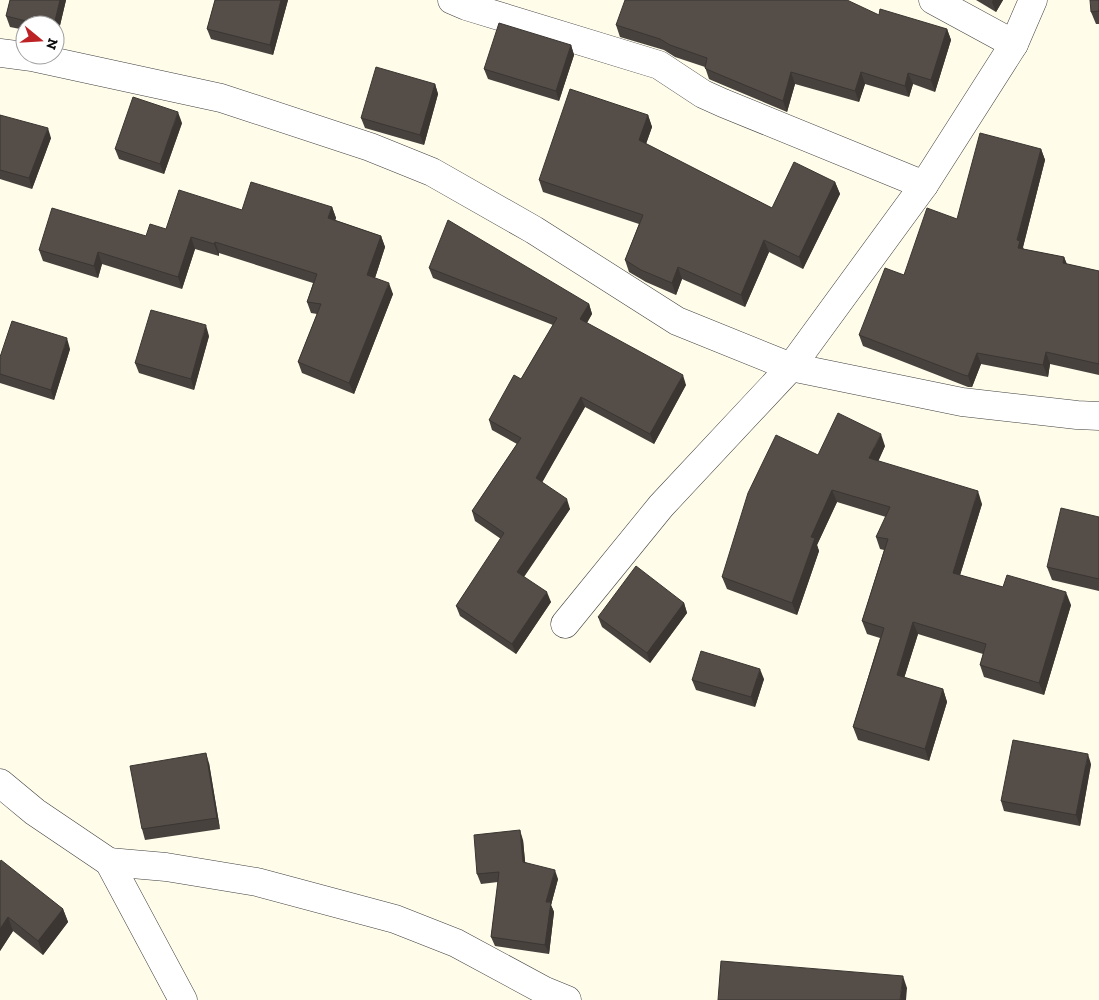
<svg xmlns="http://www.w3.org/2000/svg" width="1099" height="1000" viewBox="0 0 1099 1000" font-family="'Zilla Slab',serif">
<style>
.lines{fill:none;stroke-linecap:round;stroke-linejoin:round}
.street-casing{stroke:#3f3f3f;stroke-width:29}
.street{stroke:#fff;stroke-width:28}
.wall{fill:#48423e}
.shaded-wall{fill:#3b3632}
.building{fill:#544d48;stroke:#3b3632}
</style>
<rect width="100%" height="100%" fill="#fffcea"/>
<g class="lines">
<defs>
<g id="street">
<polyline points="452,0 466,6 659,65 703,94 723,103 924,185"/>
<polyline points="933,0 1014,44 1033,0"/>
<polyline points="0,53 32,57 221,98 370,147 432,172 534,230 677,321 791,367 962,402 1077,415 1099,416"/>
<polyline points="565,624 661,506 791,367 924,185 1014,44"/>
<polyline points="0,783 35,812 109,862 183,1000"/>
<polyline points="109,862 166,867 257,882 395,919 456,943 545,991 567,1000"/>
</g>
</defs>
<use href="#street" class="street-casing"/>
<use href="#street" class="street"/>
</g>
<g class="wall">
<polygon points="10,0 66,0 57,38 55,37 55,25 25,25 25,30 10,27 6,16"/>
<polygon points="215,0 288,0 273,55 211,39 207,29"/>
<polygon points="976,0 1003,0 996,12"/>
<polygon points="1099,0 1099,24 1096,24 1091,12"/>
<polygon points="879,15 947,29 951,40 935,92 913,84 909,97 865,84 859,102 795,84 787,112 711,80 709,79 705,67 675,57 664,50 620,37 616,25"/>
<polygon points="571,45 574,55 559,101 488,79 484,69"/>
<polygon points="435,84 438,94 424,145 365,128 361,118"/>
<polygon points="0,115 51,138 32,189 0,179"/>
<polygon points="648,115 652,127 646,144 772,208 835,182 840,194 803,269 769,252 745,307 682,279 676,295 646,282 629,272 625,260 639,224 543,192 539,180"/>
<polygon points="182,123 164,174 119,159 115,149"/>
<polygon points="1041,149 1045,160 1023,247 1023,249 1064,257 1067,264 1099,271 1099,375 1050,364 1048,377 981,364 972,387 968,387 863,346 859,335 904,275 957,219"/>
<polygon points="332,207 336,218 335,220 381,236 385,247 375,278 393,294 354,394 302,373 298,362 317,314 311,313 307,302 313,283 219,253 219,256 195,249 182,289 102,264 98,278 43,261 39,250 146,236 166,229 242,210"/>
<polygon points="429,268 589,304 592,314 587,323 686,385 654,444 585,407 542,482 570,509 524,577 551,602 516,654 460,616 456,606 501,539 475,521 472,511 517,444 492,430 489,420 521,379 553,325 433,278"/>
<polygon points="209,336 194,390 139,373 135,363"/>
<polygon points="70,349 54,400 0,383 0,357"/>
<polygon points="885,446 878,461 982,504 960,575 1003,587 1071,605 1044,695 984,677 980,665 983,654 918,634 904,678 943,689 947,702 929,761 858,740 853,727 880,638 867,634 862,621 884,550 880,549 876,537 886,517 837,502 817,545 819,551 797,615 727,589 722,577 818,455"/>
<polygon points="1099,517 1099,591 1052,580 1047,567"/>
<polygon points="684,603 687,613 650,663 602,627 598,617"/>
<polygon points="764,679 755,707 696,690 692,680"/>
<polygon points="209,763 220,829 145,840 142,829"/>
<polygon points="1091,764 1080,826 1004,811 1001,801"/>
<polygon points="523,840 525,862 558,879 551,905 554,912 549,954 495,946 491,937 498,882 481,884 477,874"/>
<polygon points="0,862 63,909 68,922 43,955 13,931 0,951"/>
</g>
<g class="shaded-wall">
<polygon points="60,0 66,0 57,38 55,33 55,25 54,25"/>
<polygon points="281,0 288,0 273,55 270,45"/>
<polygon points="993,0 1003,0 996,12 992,2"/>
<polygon points="947,29 951,40 935,92 931,80"/>
<polygon points="571,45 574,55 559,101 556,91"/>
<polygon points="791,72 795,84 787,112 783,101"/>
<polygon points="861,72 865,84 859,102 855,91"/>
<polygon points="908,73 913,84 909,97 905,86"/>
<polygon points="435,84 438,94 424,145 420,135"/>
<polygon points="178,112 182,123 164,174 160,164"/>
<polygon points="648,115 652,127 643,152 639,140"/>
<polygon points="48,128 51,138 32,189 29,178"/>
<polygon points="1041,149 1045,160 1023,247 1025,252 1018,248 1017,240"/>
<polygon points="835,182 840,194 803,269 799,257"/>
<polygon points="332,207 336,218 332,230 328,218"/>
<polygon points="381,236 385,247 372,287 367,275"/>
<polygon points="191,237 195,249 182,289 178,277"/>
<polygon points="764,240 769,252 745,307 741,295"/>
<polygon points="215,242 219,253 219,256 214,244"/>
<polygon points="98,252 102,264 98,278 94,266"/>
<polygon points="1064,257 1068,268 1063,263"/>
<polygon points="678,267 682,279 676,295 672,283"/>
<polygon points="389,283 393,294 354,394 349,383"/>
<polygon points="589,304 592,314 583,329 580,319"/>
<polygon points="206,325 209,336 194,390 191,379"/>
<polygon points="67,338 70,349 54,400 51,390"/>
<polygon points="1046,352 1050,364 1048,377 1043,365"/>
<polygon points="977,353 981,364 972,387 968,376"/>
<polygon points="683,375 686,385 654,444 650,434"/>
<polygon points="581,397 585,407 539,488 536,478"/>
<polygon points="881,434 885,446 874,471 869,458"/>
<polygon points="832,490 837,502 817,545 819,551 797,615 792,603 811,537"/>
<polygon points="978,491 982,504 957,585 953,573"/>
<polygon points="567,499 570,509 520,582 517,572"/>
<polygon points="547,592 551,602 516,654 512,644"/>
<polygon points="1066,592 1071,605 1044,695 1039,683"/>
<polygon points="684,603 687,613 650,663 647,653"/>
<polygon points="913,622 918,634 901,688 897,675"/>
<polygon points="760,669 764,679 755,707 751,697"/>
<polygon points="943,689 947,702 929,761 925,749"/>
<polygon points="206,753 209,763 220,829 217,818"/>
<polygon points="1088,754 1091,764 1080,826 1076,815"/>
<polygon points="520,830 523,840 526,871 523,862"/>
<polygon points="555,870 558,879 551,905 554,912 549,954 545,945 546,902"/>
<polygon points="63,909 68,922 43,955 38,941"/>
<polygon points="8,917 13,931 0,951 0,929"/>
<polygon points="903,976 907,988 906,1000 900,1000"/>
</g>
<g class="building">
<polygon points="10,0 60,0 54,25 42,25 6,16"/>
<polygon points="215,0 281,0 270,45 207,29"/>
<polygon points="625,0 847,0 879,15 880,9 947,29 931,80 908,73 905,86 861,72 855,91 791,72 783,101 706,69 705,68 707,58 670,45 660,39 616,25"/>
<polygon points="1090,0 1099,0 1099,11 1091,12"/>
<polygon points="499,23 571,45 556,91 484,69"/>
<polygon points="376,67 435,84 420,135 361,118"/>
<polygon points="570,89 648,115 639,140 772,208 794,162 835,182 799,257 764,240 741,295 678,267 672,283 641,270 625,260 643,215 539,180"/>
<polygon points="133,97 178,112 160,164 115,149"/>
<polygon points="0,115 48,128 29,178 0,170"/>
<polygon points="980,133 1041,149 1017,240 1020,241 1018,248 1064,257 1063,263 1099,271 1099,364 1046,352 1043,365 977,353 968,376 964,375 859,335 885,268 904,275 927,208 957,219"/>
<polygon points="251,182 332,207 328,218 381,236 367,275 389,283 349,383 298,362 321,304 307,302 317,274 215,242 214,244 191,237 178,277 98,252 94,266 39,250 52,208 146,236 150,224 166,229 179,190 242,210"/>
<polygon points="448,220 589,304 580,319 683,375 650,434 581,397 536,478 567,499 517,572 547,592 512,644 456,606 504,533 472,511 521,438 489,420 514,375 521,379 557,318 429,268"/>
<polygon points="151,310 206,325 191,379 135,363"/>
<polygon points="12,321 67,338 51,390 0,374 0,357"/>
<polygon points="838,413 881,434 869,458 978,491 953,573 1003,587 1007,575 1066,592 1039,683 980,665 986,644 913,622 897,675 943,689 925,749 853,727 884,628 862,621 888,539 876,537 890,507 832,490 811,537 815,538 792,603 722,577 748,493 776,435 818,455"/>
<polygon points="1061,508 1099,517 1099,579 1047,567"/>
<polygon points="636,566 684,603 647,653 598,617"/>
<polygon points="701,651 760,669 751,697 692,680"/>
<polygon points="1013,740 1088,754 1076,815 1001,801"/>
<polygon points="206,753 217,818 142,829 130,766"/>
<polygon points="520,830 523,862 555,870 546,902 551,902 545,945 491,937 499,872 477,874 474,835"/>
<polygon points="1,860 63,909 38,941 8,917 0,929 0,862"/>
<polygon points="721,961 903,976 900,1000 718,1000"/>
</g>
<g transform="translate(40 40) rotate(108)"><circle r="24" fill="#ffffff" stroke="#9e9e9e"/>
<path d="M0-4L9 19L0 12L-9 19Z" fill="#bd2224"/>
<text y="-8" font-size="14" font-weight="bold" text-anchor="middle" fill="#0c0c0c">N</text>
</g>
</svg>
